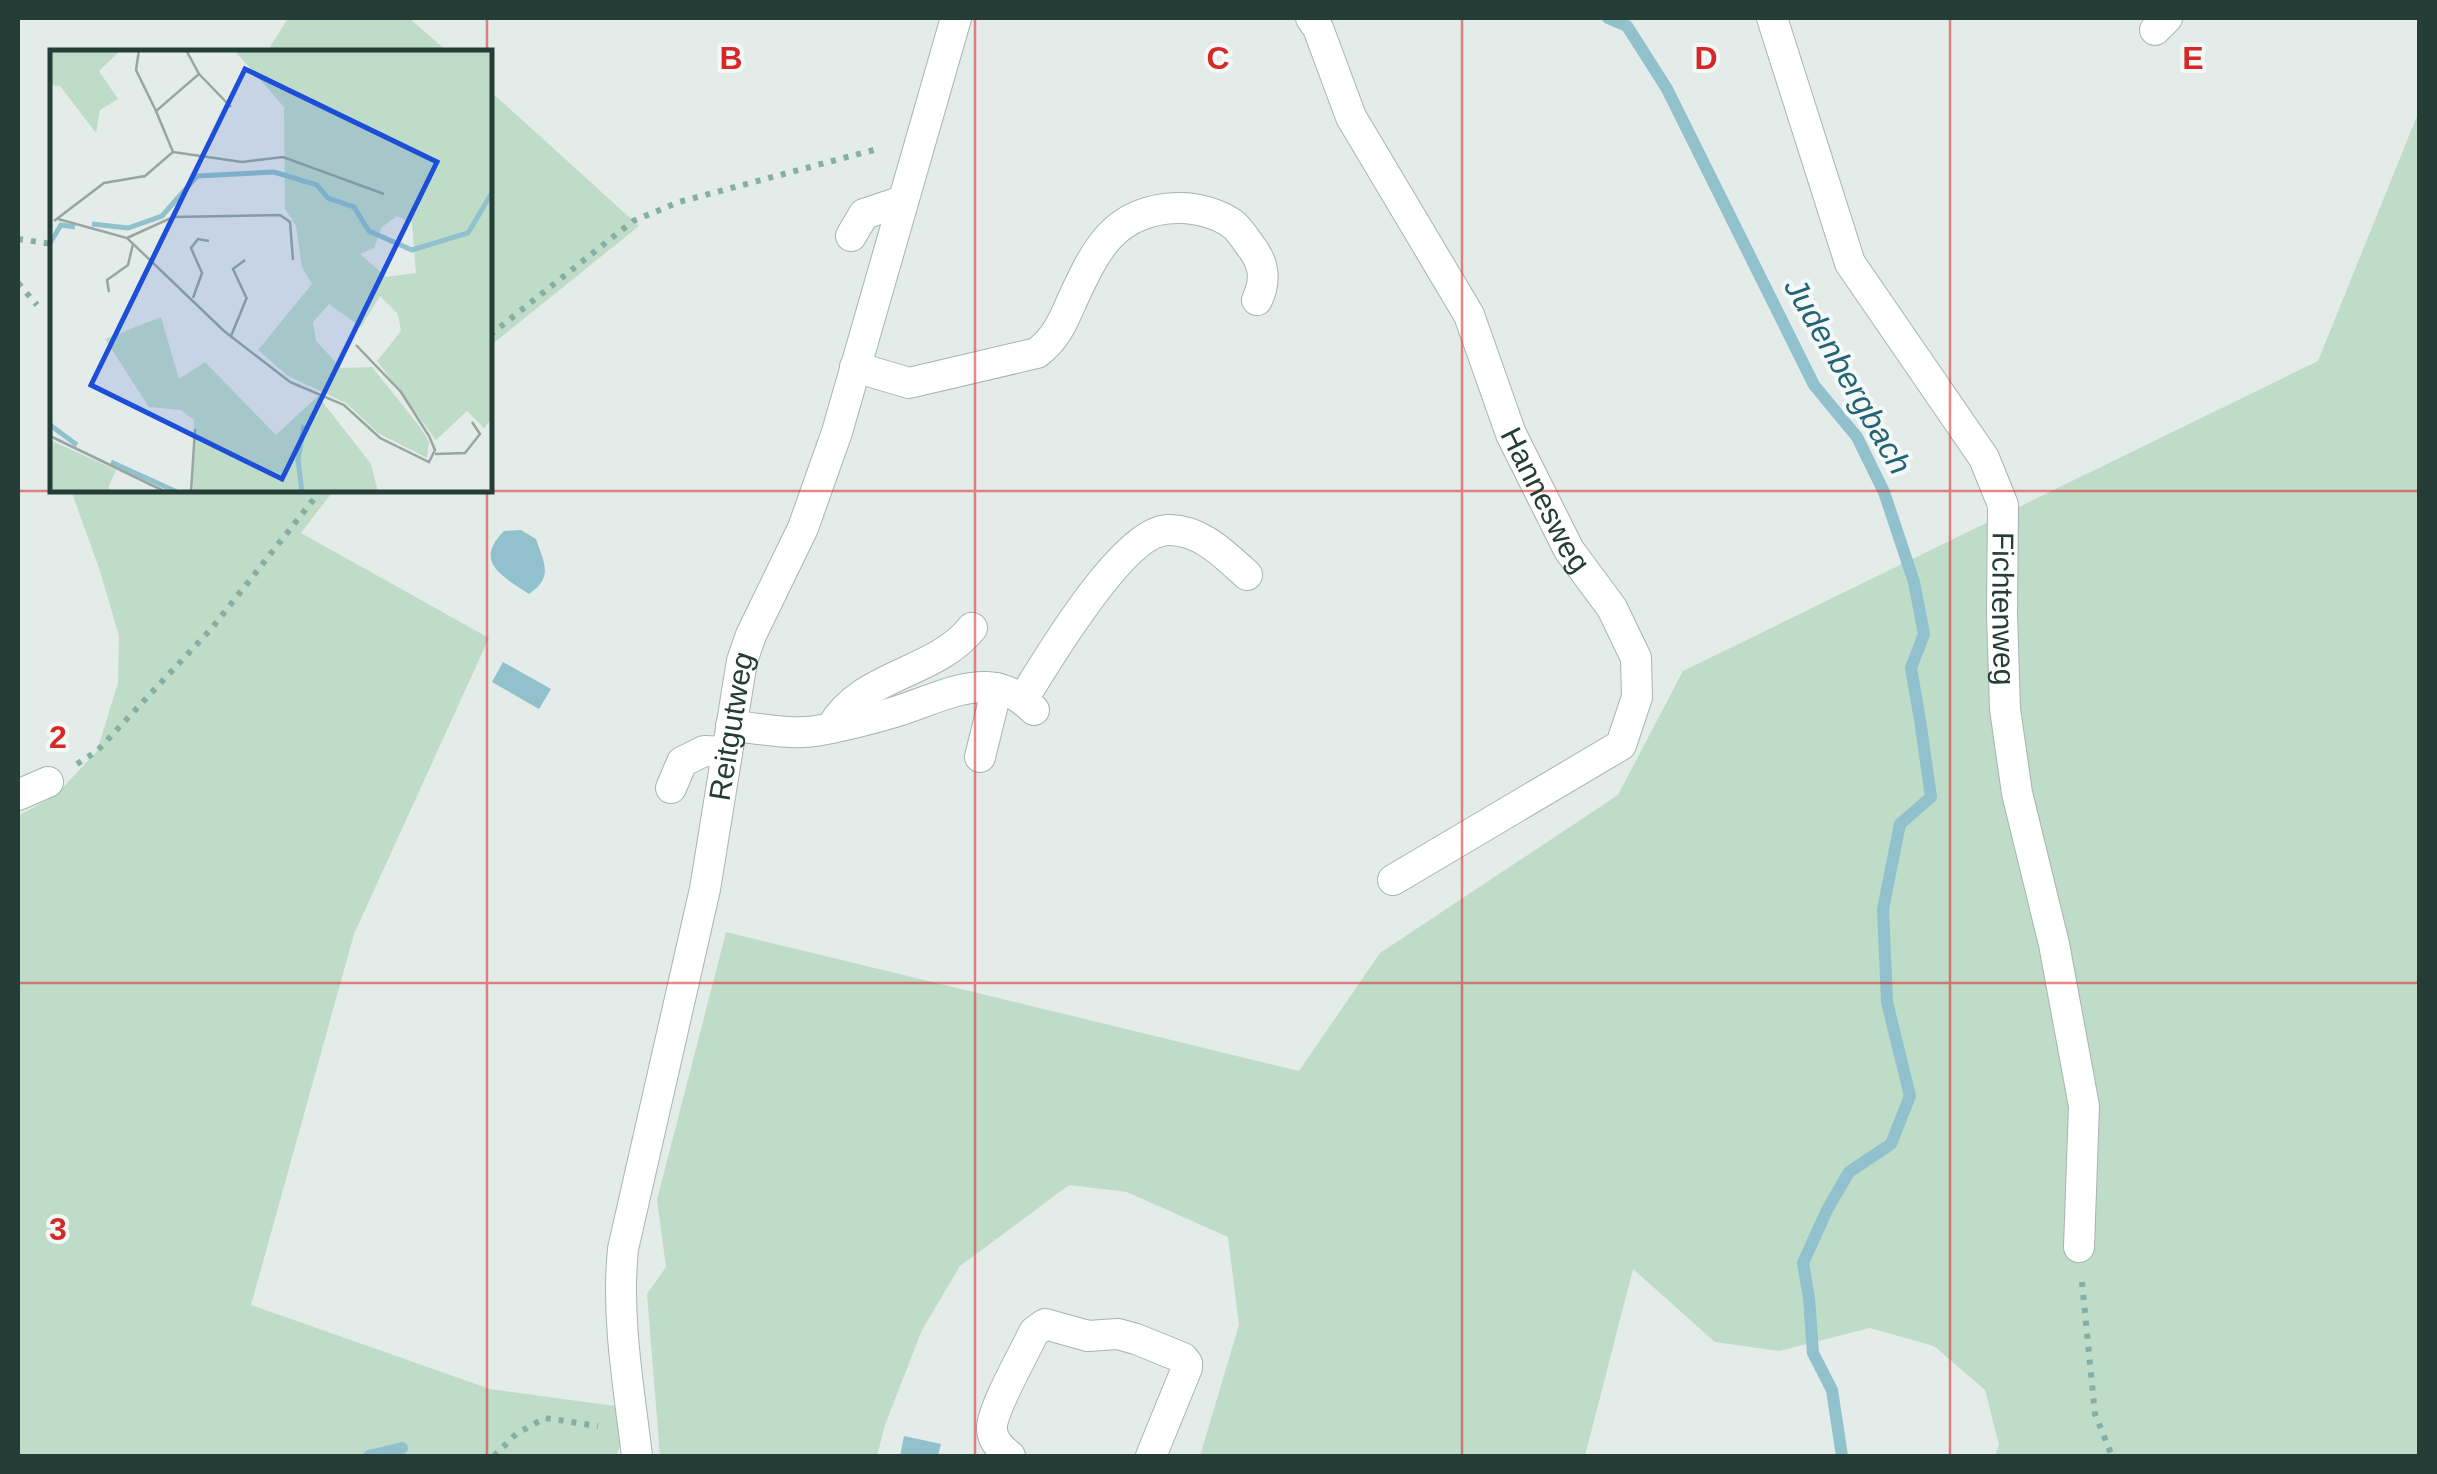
<svg xmlns="http://www.w3.org/2000/svg" width="2437" height="1474" viewBox="0 0 2437 1474" font-family="Helvetica,sans-serif">
<style>
.green{fill:#bedcc8}
.water{fill:#90c1cd}
.lines{fill:none;stroke-linecap:round;stroke-linejoin:round}
.stream{stroke:#90c1cd;stroke-width:12}
.minor-casing{stroke:#a7b4b0;stroke-width:32}
.path{stroke:#86aea3;stroke-width:6;stroke-dasharray:5 8;stroke-linecap:butt}
.minor{stroke:#fff;stroke-width:30}
.grid{fill:none;stroke:#d62828;stroke-width:2.5;stroke-opacity:0.55}
.labels{text-anchor:middle;stroke-width:8;stroke-linejoin:round;paint-order:stroke}
.street-label{font-size:30px;fill:#243d37;stroke:#f4f9f7}
.water-label{font-size:32px;font-style:italic;fill:#226375;stroke:#f4f9f7}
.inset-river{fill:none;stroke:#90c1cd;stroke-width:5}
.inset-road{fill:none;stroke:#97a6a2;stroke-width:2.5}
.view{fill:#1d4ed8;fill-opacity:0.15;stroke:#1d4ed8;stroke-width:5}
.inset-edge{fill:none;stroke:#243d37;stroke-width:5}
.grid-label{font-size:32px;text-anchor:middle;font-weight:bold;fill:#d62828;stroke:#f4f9f7;stroke-width:8;stroke-linejoin:round;paint-order:stroke}
</style>
<rect width="100%" height="100%" fill="#e4ece9"/>
<g class="green">
<polygon points="288,18 409,18 448,52 267,52"/>
<polygon points="490,91 639,226 490,346"/>
<polygon points="2419,111 2419,1456 1995,1456 1999,1445 1985,1390 1934,1346 1870,1328 1779,1351 1715,1342 1633,1269 1585,1456 1200,1456 1239,1325 1228,1237 1127,1192 1069,1185 960,1266 922,1330 885,1425 877,1456 660,1456 647,1294 666,1267 657,1200 726,932 1299,1071 1380,953 1618,795 1683,671 2318,361"/>
<polygon points="71,490 334,490 301,533 489,638 354,934 251,1305 490,1389 615,1406 621,1444 616,1456 18,1456 18,816 56,795 97,751 118,683 119,636 100,571"/>
</g>
<g class="water">
<path d="M 521,530 L 536,539 C 544,563 554,577 529,594 C 502,576 473,562 504,531 Z"/>
<polygon points="503,662 551,689 539,709 492,682"/>
<polygon points="904,1436 941,1444 938,1456 900,1456"/>
</g>
<g class="lines">
<g class="stream">
<polyline points="1608,18 1627,26 1667,89 1814,385 1857,437 1884,492 1914,582 1924,634 1911,668 1920,720 1931,797 1900,824 1883,909 1887,1002 1910,1096 1891,1144 1849,1172 1827,1210 1803,1263 1809,1298 1813,1353 1832,1390 1842,1456"/>
<polyline points="369,1456 402,1448"/>
</g>
<defs>
<g id="minor">
<path id="s1" d="M 1311,18 L 1318,28 L 1351,117 L 1469,315 L 1511,434 L 1569,550 L 1612,608 L 1636,658 L 1637,697 L 1621,745 L 1393,880"/>
<path id="s2" d="M 1772,18 L 1850,263 L 1984,458 L 2003,505 L 2002,614 L 2005,709 L 2017,793 L 2054,944 L 2084,1106 L 2079,1247"/>
<polyline points="2155,30 2167,18"/>
<polyline points="851,236 864,214 903,201"/>
<path d="M 855,367 L 909,383 L 1037,353 C 1055,339 1062,324 1071,303 C 1095,251 1113,210 1177,208 C 1195,207 1221,214 1235,226 C 1240,231 1245,238 1249,244 C 1264,262 1267,279 1257,300"/>
<path d="M 1023,699 C 1046,662 1123,531 1168,530 C 1200,529 1225,555 1247,575"/>
<path d="M 731,726 C 759,728 788,735 816,731 C 844,726 872,719 898,711 C 927,702 957,686 987,687 C 1007,688 1021,697 1034,710"/>
<path d="M 831,728 C 862,673 934,675 972,628"/>
<polyline points="980,757 997,688"/>
<polyline points="671,788 682,762 704,751 727,752"/>
<polyline points="18,795 48,782"/>
<path id="s3" d="M 637,1456 C 629,1388 616,1318 623,1249 L 705,889 L 742,661 L 751,635 L 803,528 L 837,432 L 956,18"/>
<path d="M 1010,1456 C 1002,1450 993,1441 992,1430 C 990,1412 1025,1352 1034,1332 L 1045,1324 L 1088,1336 L 1118,1334 L 1136,1339 L 1183,1358 L 1187,1363 L 1187,1368 L 1151,1456"/>
</g>
</defs>
<use href="#minor" class="minor-casing"/>
<g class="path">
<polyline points="18,239 52,244"/>
<polyline points="18,283 37,305"/>
<polyline points="490,335 633,221 679,202 881,148"/>
<polyline points="77,764 97,751 212,628 321,490"/>
<polyline points="2082,1282 2095,1414 2112,1456"/>
<polyline points="494,1456 516,1434 545,1418 598,1426"/>
</g>
<use href="#minor" class="minor"/>
</g>
<path class="grid" d="M 487,18 L 487,52M 975,18 L 975,1456M 1462,18 L 1462,1456M 1950,18 L 1950,1456M 487,490 L 487,1456M 18,491 L 2420,491M 18,983 L 2420,983"/>
<g class="labels">
<g class="street-label">
<text dy="10" stroke="none"><textPath href="#s1" startOffset="538">Hannesweg</textPath></text>
<text dy="10" stroke="none"><textPath href="#s2" startOffset="648">Fichtenweg</textPath></text>
<text dy="10" stroke="none"><textPath href="#s3" startOffset="742">Reitgutweg</textPath></text>
</g>
<g class="water-label">
<text transform="translate(1848 376) rotate(60)" y="11">Judenbergbach</text>
</g>
</g>
<g transform="translate(50 50)">
<rect width="442" height="442" fill="#e4ece9"/>
<path d="M 0,0 L 71,0 L 49,21 L 68,49 L 50,60 L 46,83 L 10,36 L 0,35 ZM 184,0 L 442,0 L 443,367 L 434,378 L 417,361 L 386,390 L 327,311 L 351,281 L 348,264 L 330,246 L 311,277 L 279,254 L 263,272 L 266,291 L 291,318 L 322,317 L 370,377 L 379,392 L 377,408 L 328,383 L 296,353 L 238,326 L 208,300 L 262,234 L 252,217 L 246,176 L 235,159 L 234,57 ZM 347,166 L 362,173 L 366,223 L 336,227 L 310,204 L 324,198 L 332,177 ZM 111,267 L 129,329 L 155,312 L 226,385 L 268,346 L 321,414 L 328,442 L 143,442 L 144,370 L 131,360 L 99,357 L 55,289 ZM 0,390 L 66,420 L 58,438 L 66,442 L 0,442 Z" fill="#bedcc8" fill-rule="evenodd"/>
<path class="inset-river" d="M 42,174 L 78,178 L 112,166 L 147,126 L 224,122 L 267,135 L 278,148 L 304,157 L 319,181 L 362,200 L 418,183 L 443,141M 0,193 L 11,175 L 25,177M 0,375 L 27,395M 61,412 L 127,442M 252,442 L 248,410 L 254,375"/>
<path class="inset-road" d="M 89,0 L 86,20 L 106,61M 149,24 L 181,57M 123,102 L 192,112 L 233,107 L 334,144M 0,152 L 0,186M 8,169 L 77,188 L 174,281 L 240,332 L 294,355 L 330,388 L 379,412 L 385,400 L 379,386 L 351,342 L 306,295M 4,171 L 54,133 L 95,126 L 123,102 L 106,61 L 149,24 L 136,0M 77,188 L 123,167 L 230,165 L 240,172 L 243,210M 195,210 L 183,219 L 196,247M 59,242 L 57,230 L 78,215 L 83,194M 143,248 L 152,223 L 141,198 L 148,189 L 159,191M 181,286 L 197,247M 0,386 L 116,442M 385,404 L 415,403 L 430,384 L 422,372M 141,442 L 145,379"/>
<path class="view" d="M 195,19 L 387,112 L 232,429 L 41,335 Z"/>
<rect width="442" height="442" class="inset-edge"/>
</g>
<g class="grid-label">
<text x="731" y="69">B</text>
<text x="1218" y="69">C</text>
<text x="1706" y="69">D</text>
<text x="2193" y="69">E</text>
<text x="58" y="748">2</text>
<text x="58" y="1240">3</text>
</g>
<rect width="2437" height="1474" fill="none" stroke="#243d37" stroke-width="40"/>
</svg>
